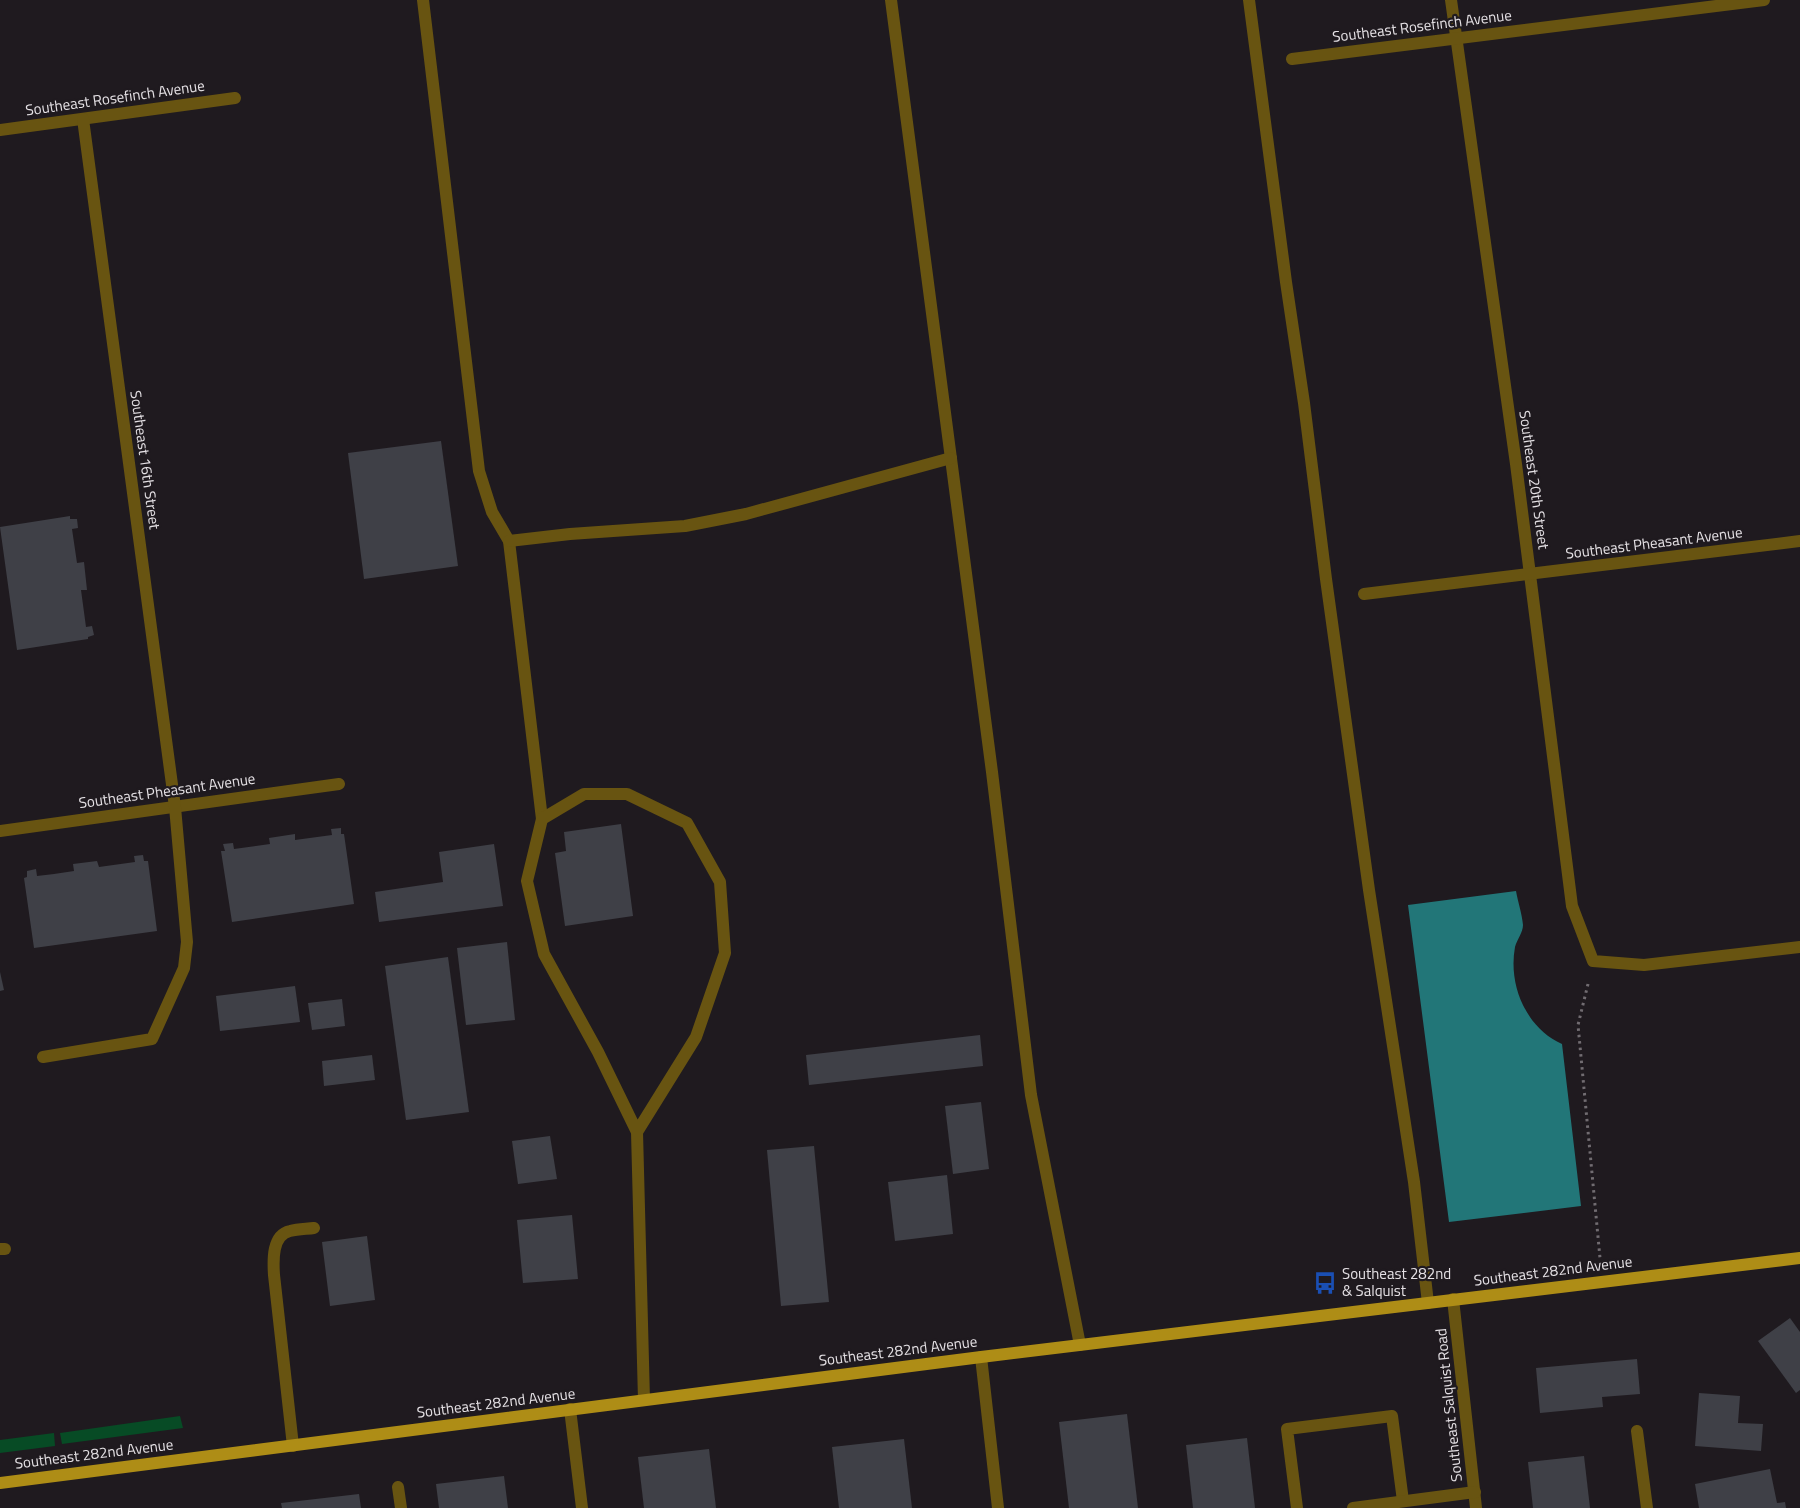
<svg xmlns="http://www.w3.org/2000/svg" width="1800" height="1508" viewBox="0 0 1800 1508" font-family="'Titillium Web',sans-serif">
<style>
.green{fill:#074b25}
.water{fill:#227678}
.building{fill:#3f4047}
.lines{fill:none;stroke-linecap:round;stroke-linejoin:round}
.path{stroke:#716c71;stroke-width:3;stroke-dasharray:2.5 4;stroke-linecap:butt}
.minor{stroke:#685411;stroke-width:12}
.major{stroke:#ae8d16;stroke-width:12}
.labels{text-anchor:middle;stroke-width:4.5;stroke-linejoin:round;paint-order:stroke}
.street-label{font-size:15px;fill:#e4e0e4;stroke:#1f1a1f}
.poi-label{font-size:15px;fill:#e4e0e4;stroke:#1f1a1f;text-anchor:start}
</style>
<rect width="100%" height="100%" fill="#1f1a1f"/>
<g class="green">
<polygon points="180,1416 183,1428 62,1444 60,1433"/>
<polygon points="54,1433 55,1446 0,1453 0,1440"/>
</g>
<path class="water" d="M 1516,891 C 1518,902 1522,914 1523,925 C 1523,932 1517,940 1515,947 C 1508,985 1526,1028 1562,1044 L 1581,1206 L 1449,1222 L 1408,905 Z"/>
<g class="building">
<polygon points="441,441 458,566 364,579 348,453"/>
<polygon points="70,516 70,519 77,519 78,528 72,529 77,563 84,562 87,590 81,590 86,627 92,626 94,635 88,637 88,639 17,650 0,527"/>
<polygon points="621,824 633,916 565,926 555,853 566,851 564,832"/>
<polygon points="341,828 341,834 344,834 354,904 232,922 221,851 225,851 223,844 233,843 234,849 270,844 269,838 295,834 295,840 332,835 331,829"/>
<polygon points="494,844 503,906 379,922 375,892 443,882 439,852"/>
<polygon points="143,855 144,861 148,861 157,931 34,948 24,878 27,877 27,871 36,869 37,876 54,874 74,871 73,864 97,861 99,867 135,862 134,856"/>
<polygon points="507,942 515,1020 466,1025 457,948"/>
<polygon points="448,957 469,1112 406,1120 385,966"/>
<polygon points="0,972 4,990 0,991"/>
<polygon points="295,986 300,1022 220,1031 216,996"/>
<polygon points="342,999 345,1026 312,1030 308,1003"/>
<polygon points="980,1035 983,1066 809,1085 806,1055"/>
<polygon points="372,1055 375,1080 324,1086 322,1061"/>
<polygon points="981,1102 989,1169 953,1174 945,1106"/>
<polygon points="550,1136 557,1179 518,1184 512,1141"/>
<polygon points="814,1146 829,1302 781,1306 767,1150"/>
<polygon points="947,1175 953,1234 895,1241 888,1182"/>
<polygon points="572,1215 578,1279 523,1283 517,1220"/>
<polygon points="367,1236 375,1300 330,1306 322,1242"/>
<polygon points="1790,1318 1800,1332 1800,1390 1796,1393 1758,1341"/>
<polygon points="1637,1359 1640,1394 1602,1397 1603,1407 1540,1413 1536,1368"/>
<polygon points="1699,1393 1740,1396 1738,1423 1763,1424 1761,1451 1695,1446"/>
<polygon points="1127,1414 1138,1508 1069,1508 1059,1422"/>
<polygon points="1247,1438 1255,1508 1193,1508 1186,1445"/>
<polygon points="904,1439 912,1508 839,1508 832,1447"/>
<polygon points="709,1449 716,1508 644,1508 638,1457"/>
<polygon points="1584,1456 1590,1508 1533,1508 1528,1462"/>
<polygon points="1770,1469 1777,1503 1785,1502 1786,1508 1699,1508 1695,1484"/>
<polygon points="504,1476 508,1508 439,1508 436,1484"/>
<polygon points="359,1494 361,1508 282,1508 281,1503"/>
</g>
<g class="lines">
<polyline class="path" points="1588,984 1578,1025 1600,1258"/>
<g class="minor">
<polyline points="423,0 479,471 492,512 509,541 542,819"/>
<polyline points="891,0 992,772 1031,1095 1080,1345"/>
<polyline points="1249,0 1286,282 1304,403 1326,579 1369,890 1414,1182 1428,1303"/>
<polyline points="1451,0 1516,464 1572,906 1593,961 1644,965 1800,947"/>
<polyline points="1292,59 1764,0"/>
<polyline points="0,130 235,98"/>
<polyline points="509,541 570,534 685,526 746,514 951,458"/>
<polyline points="1364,594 1800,541"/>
<polyline points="0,831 339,784"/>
<polyline points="43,1057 152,1039 184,968 187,942 175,807 83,119"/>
<polyline points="637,1132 696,1037 725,953 720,882 687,823 627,794 584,794 542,819 527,881 544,954 598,1052 637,1132 644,1400"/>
<polyline points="0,1249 5,1249"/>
<polyline points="1453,1299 1476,1508"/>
<polyline points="981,1357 998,1508"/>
<polyline points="570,1409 582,1508"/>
<polyline points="1637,1431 1647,1508"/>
<path d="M 293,1446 L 274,1275 C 273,1260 272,1235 290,1231 C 298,1229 307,1229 314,1228"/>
<polyline points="398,1487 401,1508"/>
<polyline points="1297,1508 1287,1429 1392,1416 1403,1501"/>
<polyline points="1353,1508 1475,1492"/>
</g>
<polyline class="major" points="0,1483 981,1357 1800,1258"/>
</g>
<defs>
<symbol id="bus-bare" viewBox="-9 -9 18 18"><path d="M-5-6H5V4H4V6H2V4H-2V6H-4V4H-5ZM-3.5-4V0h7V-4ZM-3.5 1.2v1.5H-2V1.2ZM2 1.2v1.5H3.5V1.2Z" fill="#1a4fb4" stroke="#1f1a1f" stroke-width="2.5" paint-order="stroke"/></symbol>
</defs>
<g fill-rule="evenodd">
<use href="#bus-bare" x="1309" y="1267" width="32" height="32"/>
</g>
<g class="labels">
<g class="street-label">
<text transform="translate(1422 26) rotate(-7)" y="5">Southeast Rosefinch Avenue</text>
<text transform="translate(115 98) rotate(-8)" y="5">Southeast Rosefinch Avenue</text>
<text transform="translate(145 460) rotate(82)" y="5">Southeast 16th Street</text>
<text transform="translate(1534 480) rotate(82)" y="5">Southeast 20th Street</text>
<text transform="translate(1654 543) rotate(-7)" y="5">Southeast Pheasant Avenue</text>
<text transform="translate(167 791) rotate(-8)" y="5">Southeast Pheasant Avenue</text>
<text transform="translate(1553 1271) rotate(-7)" y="5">Southeast 282nd Avenue</text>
<text transform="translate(898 1351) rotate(-7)" y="5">Southeast 282nd Avenue</text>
<text transform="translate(496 1403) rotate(-7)" y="5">Southeast 282nd Avenue</text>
<text transform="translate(1449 1405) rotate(-96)" y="5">Southeast Salquist Road</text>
<text transform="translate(94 1454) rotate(-7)" y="5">Southeast 282nd Avenue</text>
</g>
<g class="poi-label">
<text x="1342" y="1279">Southeast 282nd<tspan x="1342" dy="17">&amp; Salquist</tspan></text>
</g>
</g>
</svg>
